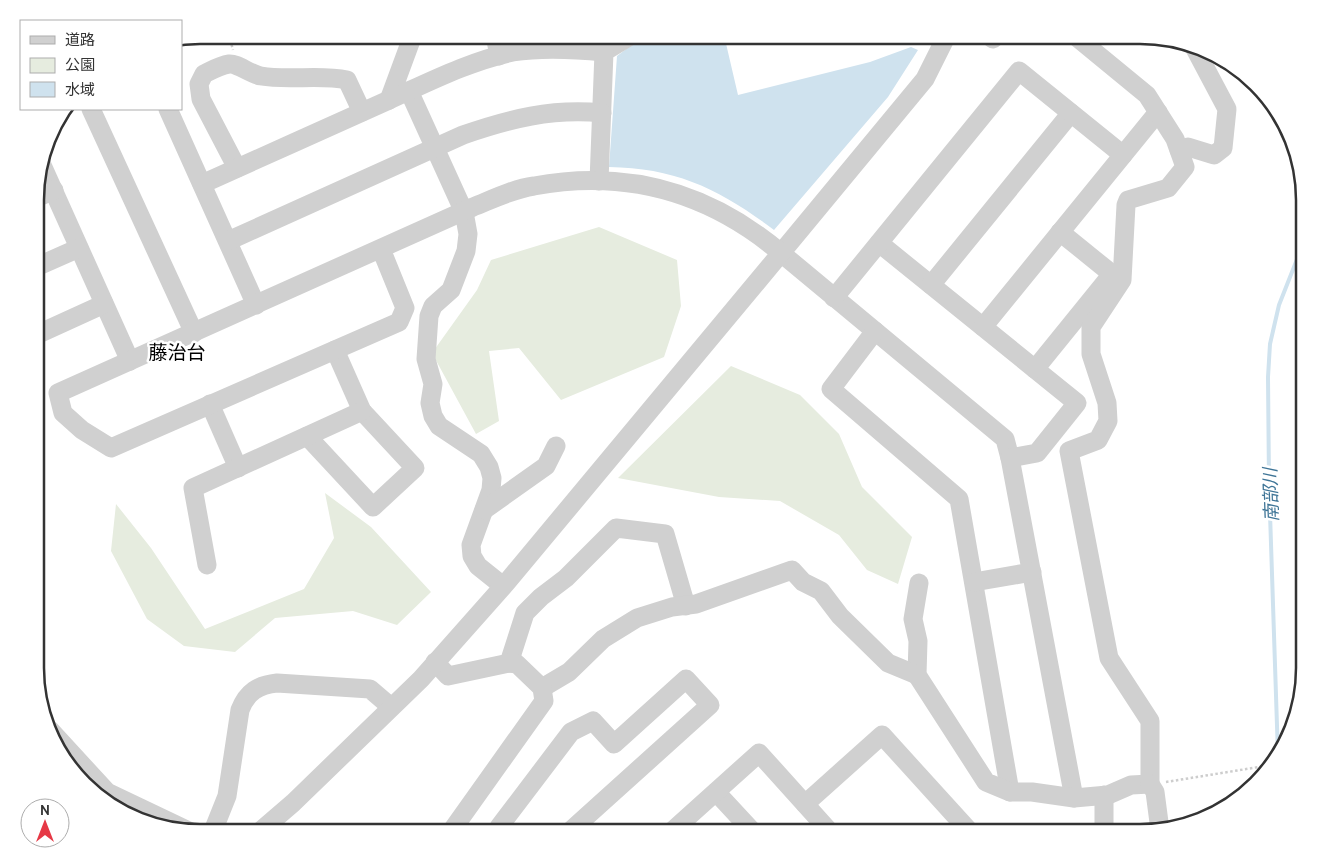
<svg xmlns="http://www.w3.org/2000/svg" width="1340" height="868" viewBox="0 0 1340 868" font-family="Cabin,'Noto Sans JP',sans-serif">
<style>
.green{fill:#e6ecdf}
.water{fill:#cfe2ee}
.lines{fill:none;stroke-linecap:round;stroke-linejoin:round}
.stream{stroke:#cfe2ee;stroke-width:4}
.path{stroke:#cdcdcd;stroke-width:2.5;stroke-dasharray:2.5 2.5;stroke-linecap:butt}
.minor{stroke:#d0d0d0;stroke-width:19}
.labels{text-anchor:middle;stroke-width:5;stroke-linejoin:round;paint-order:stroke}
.water-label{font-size:18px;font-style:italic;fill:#3f7597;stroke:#fff}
.quarter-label{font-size:19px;fill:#000;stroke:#fff}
.rim{fill:none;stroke:#333;stroke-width:2.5}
</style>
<rect width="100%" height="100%" fill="#fff"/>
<g class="green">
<polygon points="599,227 677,260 681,306 664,357 561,400 519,348 489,351 499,421 476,434 432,353 477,290 491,260"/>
<polygon points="731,366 800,395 839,434 862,487 912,537 898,584 867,570 839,535 780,501 719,497 618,478"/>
<polygon points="325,493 371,527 431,592 397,625 353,611 275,618 235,652 184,646 147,619 111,551 116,504 151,548 205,629 304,589 334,538"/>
</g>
<path class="water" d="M 645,35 L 724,35 L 738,95 L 870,62 L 911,47 L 918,50 L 888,97 L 774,230 C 721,190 677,168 609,167 L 617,56 Z"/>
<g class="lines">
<polyline class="stream" points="1278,756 1269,483 1268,377 1270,344 1279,305 1305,239"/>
<g class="path">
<polyline points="229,35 233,50"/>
<polyline points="1220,67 1234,65"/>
<polyline points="1166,782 1271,765"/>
</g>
<g class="minor">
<polyline points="495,35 499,56"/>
<polyline points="947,35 925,79 781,253 1005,439 1010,458 1074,798"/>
<polyline points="988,35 993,39 996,35"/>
<polyline points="409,91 464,212 468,234 466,251 451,290 433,306 429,316 426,359 433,384 430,403 433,416 439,426 481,454 489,467 492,478 491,490 471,545 472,556 478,566 503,586"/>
<polyline points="389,100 413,35"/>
<polyline points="91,109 194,333"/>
<polyline points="168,109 256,305"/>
<polyline points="1179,150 1188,147 1214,155 1223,148 1227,109 1192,43"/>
<polyline points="41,163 130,361"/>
<path d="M 237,168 L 201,99 L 199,84 L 204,74 C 212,70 221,65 229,64 C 237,63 250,74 261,76 C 289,81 319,74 347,80 L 362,112"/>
<polyline points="599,181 604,52 632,35"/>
<path d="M 202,184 C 264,156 327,128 389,100 C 429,82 470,61 513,52 C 543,47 574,49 604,52"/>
<polyline points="36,198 54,190"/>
<path d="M 228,241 L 463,135 C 509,119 552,108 602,113"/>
<polyline points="879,243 1077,403 1037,453 1010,458"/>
<polyline points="36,267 79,248"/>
<polyline points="931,285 1071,113"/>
<polyline points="834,298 1019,71 1123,155"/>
<polyline points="983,327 1158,112"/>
<polyline points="875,331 831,389 959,499 1010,792"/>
<polyline points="36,335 104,304"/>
<polyline points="1035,369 1112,274 1060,232"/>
<polyline points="210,404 238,468"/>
<polyline points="307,436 373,507 415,468 362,411 335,350"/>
<polyline points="484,510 546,466 556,446"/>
<polyline points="207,565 193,488 362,411"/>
<polyline points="974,582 1032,572"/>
<polyline points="919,583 913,619 918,641 917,675 986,782 1010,792 1032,792 1074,798 1108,795 1131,785 1150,784 1150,721 1109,658 1069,451 1098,440 1108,421 1107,403 1091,354 1091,327 1122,280 1126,205 1128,200 1168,188 1185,167 1175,139 1147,95 1074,35"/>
<polyline points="435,662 448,676 509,663 525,613 541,597 566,578 616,528 665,534 686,606"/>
<polyline points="542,688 569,672 603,639 637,618 672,607 696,604 792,570 803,582 821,591 840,616 888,663 917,675"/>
<polyline points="50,730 107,792 191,832"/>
<polyline points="1150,784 1155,792 1160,830"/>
<polyline points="716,792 754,833"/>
<polyline points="1104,795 1104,833"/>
<polyline points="805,804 882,735 971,833"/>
<path d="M 207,833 L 213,831 L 227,796 L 240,710 C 247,692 258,685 277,683 L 370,689 L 391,707"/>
<path d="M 258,833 L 293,803 L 421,679 L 507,582 L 781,253 C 710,193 627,169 534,186 C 513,189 493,199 473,207 L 58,393 L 63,413 L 82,430 L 111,448 L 399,322 L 405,308 L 381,249"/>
<polyline points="450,833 544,701 542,688 517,664 509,663"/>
<polyline points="504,833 499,827 571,732 593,721 614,744 686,679 710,705 568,833"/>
<polyline points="670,833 759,753 831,833"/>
</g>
</g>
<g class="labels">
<g class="water-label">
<text transform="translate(1271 495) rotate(-92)" y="6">南部川</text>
</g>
<g class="quarter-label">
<text x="177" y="359">藤治台</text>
</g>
</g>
<path d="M0 0H1340V868H0ZM200 44H1140A156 156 0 0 1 1296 200V668A156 156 0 0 1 1140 824H200A156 156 0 0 1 44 668V200A156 156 0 0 1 200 44Z" fill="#fff" fill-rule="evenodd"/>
<path class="rim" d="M200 44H1140A156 156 0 0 1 1296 200V668A156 156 0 0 1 1140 824H200A156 156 0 0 1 44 668V200A156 156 0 0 1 200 44Z"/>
<rect x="20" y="20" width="162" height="90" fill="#ffffff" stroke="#adadad"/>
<rect x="30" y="36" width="25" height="8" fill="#d0d0d0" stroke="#adadad"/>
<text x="65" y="45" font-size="15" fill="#333333">道路</text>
<rect x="30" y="58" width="25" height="15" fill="#e6ecdf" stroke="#adadad"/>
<text x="65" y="70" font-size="15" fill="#333333">公園</text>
<rect x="30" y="82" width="25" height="15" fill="#cfe2ee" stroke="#adadad"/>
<text x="65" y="95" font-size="15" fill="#333333">水域</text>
<g transform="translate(45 823)"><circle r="24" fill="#ffffff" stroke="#adadad"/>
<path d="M0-4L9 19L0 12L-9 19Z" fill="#e63946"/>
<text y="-8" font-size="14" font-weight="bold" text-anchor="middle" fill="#333333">N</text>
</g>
</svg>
